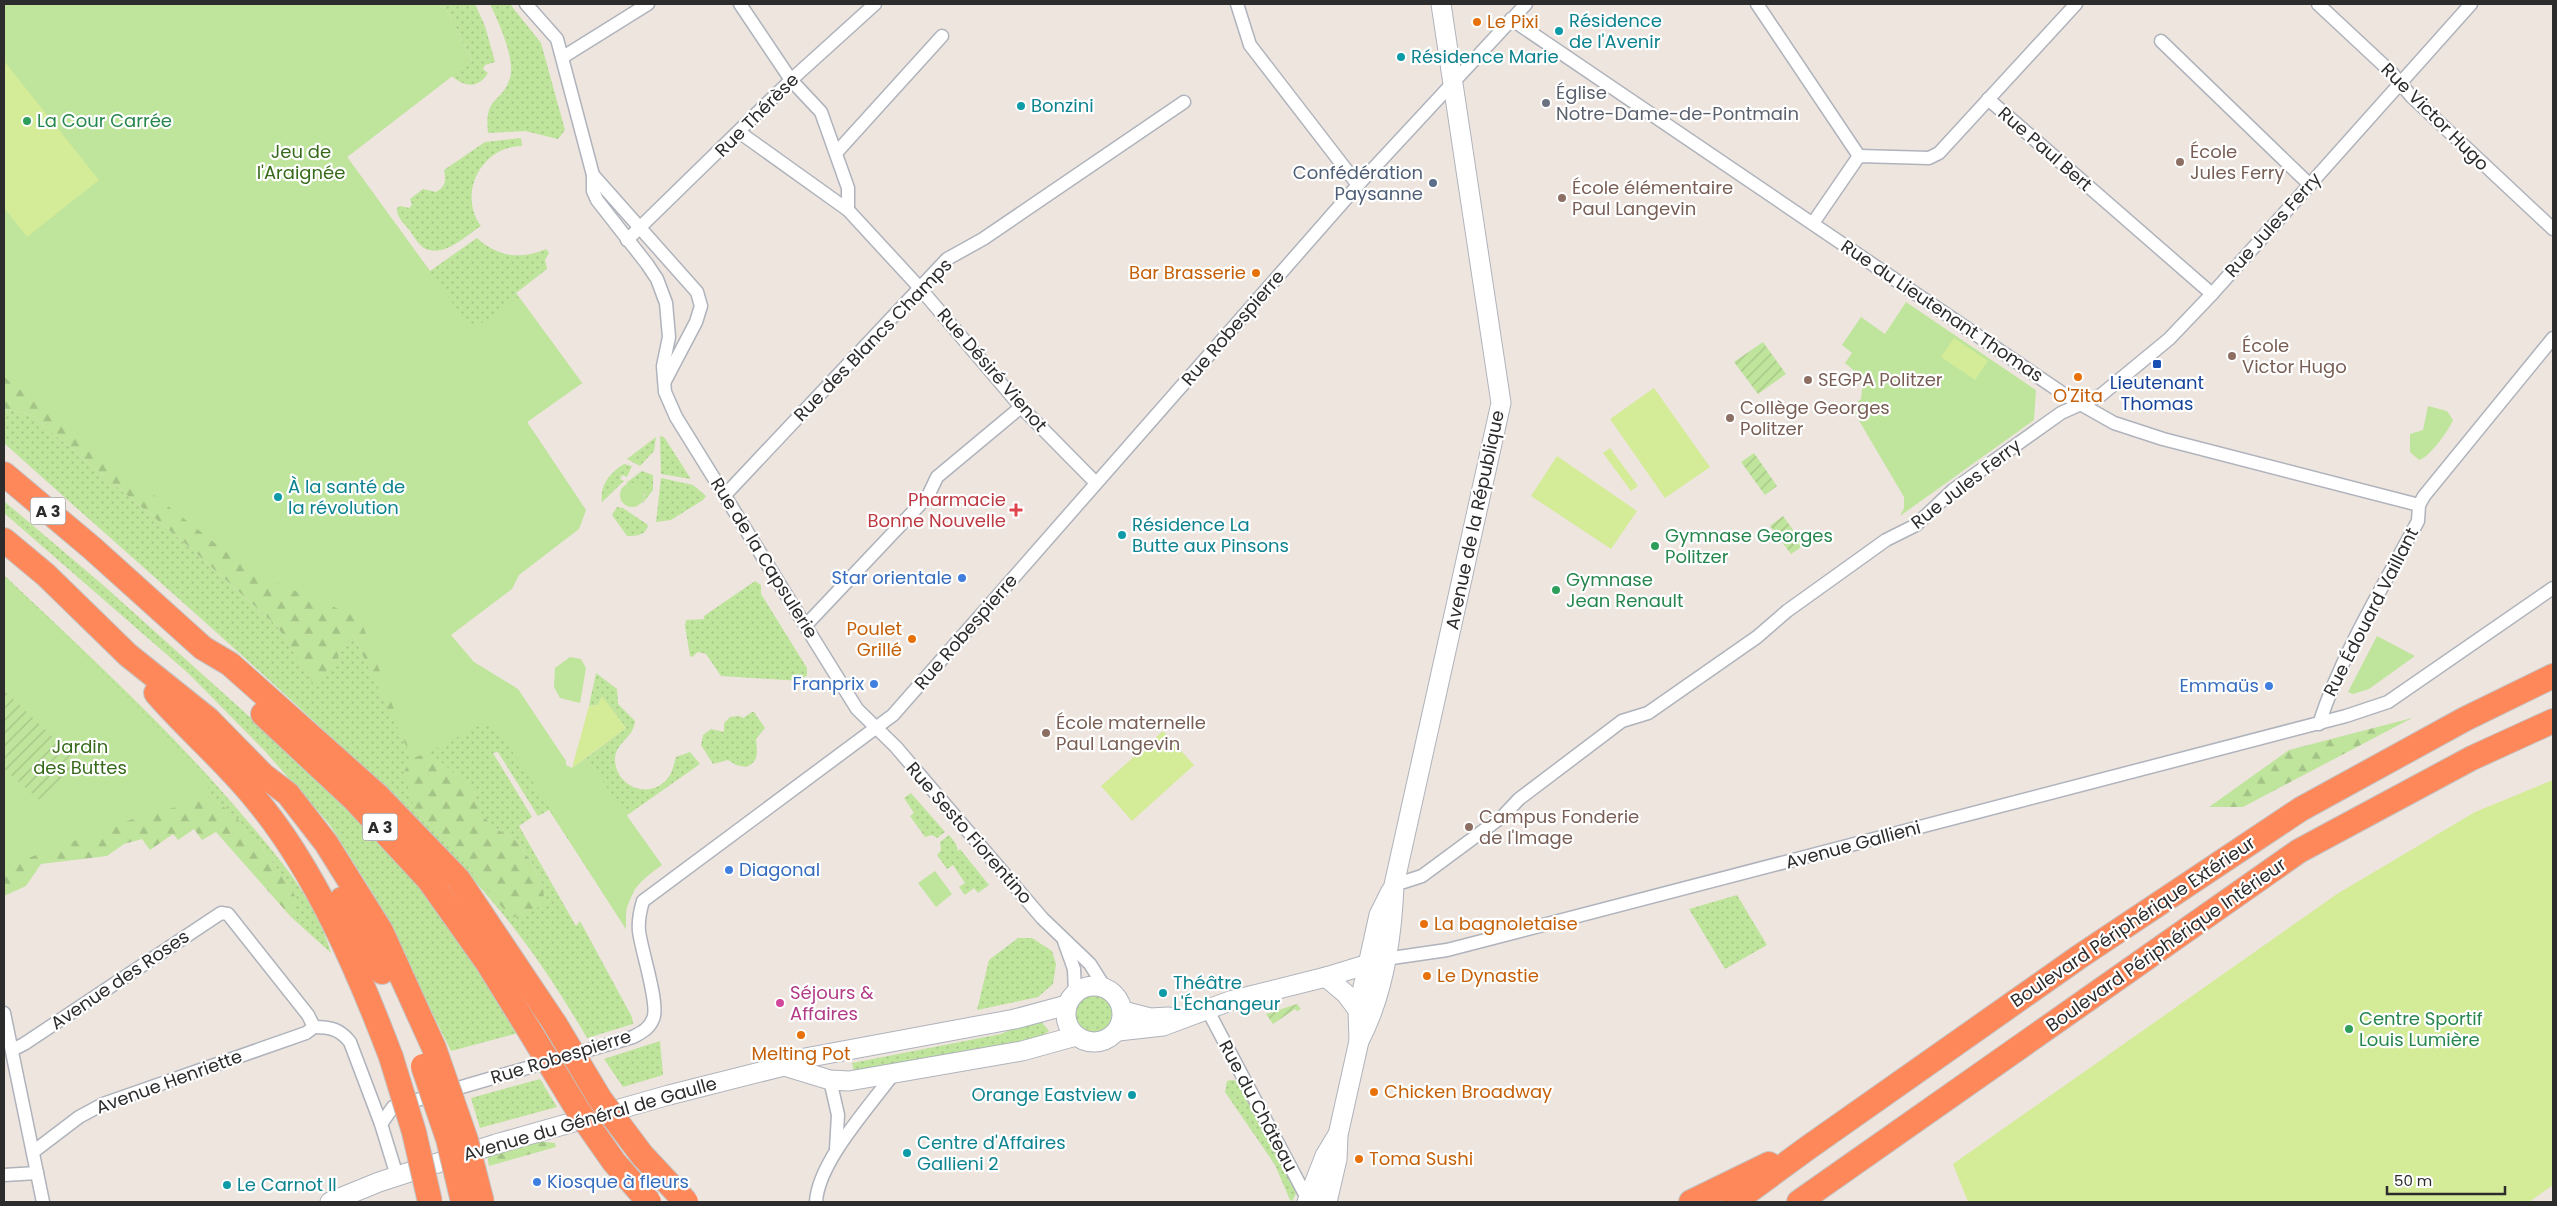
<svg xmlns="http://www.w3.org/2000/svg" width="2557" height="1206" viewBox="0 0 2557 1206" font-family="Poppins,sans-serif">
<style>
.grass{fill:url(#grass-dots);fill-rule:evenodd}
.forest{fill:url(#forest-firs)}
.park{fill:#bfe49c}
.garden{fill:url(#garden-furrows)}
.pitch{fill:#d4eb98}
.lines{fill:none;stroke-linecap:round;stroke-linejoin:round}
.street-casing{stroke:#afb3bc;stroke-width:15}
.secondary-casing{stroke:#afb3bc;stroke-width:21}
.highway-casing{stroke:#c4c4c4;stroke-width:26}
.street{stroke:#fff;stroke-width:12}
.secondary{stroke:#fff;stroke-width:19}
.highway{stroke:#fe885a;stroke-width:24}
.highway-bridge-casing{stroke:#c4c4c4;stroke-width:26;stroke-linecap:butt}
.highway-bridge{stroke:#fe885a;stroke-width:24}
.food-dot{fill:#e8710a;stroke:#fff;stroke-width:2}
.culture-dot{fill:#0f9aa8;stroke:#fff;stroke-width:2}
.worship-dot{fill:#6b7280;stroke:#fff;stroke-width:2}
.leisure-dot{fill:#2e9e5b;stroke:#fff;stroke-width:2}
.education-dot{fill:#8d6e63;stroke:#fff;stroke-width:2}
.service-dot{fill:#5c6f8a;stroke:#fff;stroke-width:2}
.transit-dot{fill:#1a4fb4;stroke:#fff;stroke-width:2}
.health-dot{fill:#e0444e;stroke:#fff;stroke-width:2}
.shop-dot{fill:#3f7fe0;stroke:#fff;stroke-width:2}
.hotel-dot{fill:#d1479c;stroke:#fff;stroke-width:2}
.labels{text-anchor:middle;stroke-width:4.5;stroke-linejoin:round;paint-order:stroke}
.shield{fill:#fff;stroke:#6b6b6b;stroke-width:1}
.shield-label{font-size:16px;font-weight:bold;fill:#2c2c2c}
.culture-label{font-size:18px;fill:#0d838f;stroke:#fff;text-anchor:start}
.food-label{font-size:18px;fill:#c56008;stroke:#fff;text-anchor:start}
.worship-label{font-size:18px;fill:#5b616d;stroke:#fff;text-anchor:start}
.street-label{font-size:18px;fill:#2c2c2c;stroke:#fff}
.leisure-label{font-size:18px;fill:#27864d;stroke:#fff;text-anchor:start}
.park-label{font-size:18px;fill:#376a1b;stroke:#fff}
.education-label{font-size:18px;fill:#785e54;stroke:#fff;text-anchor:start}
.service-label{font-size:18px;fill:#4e5e75;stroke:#fff;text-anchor:end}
.transit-label{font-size:18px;fill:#164399;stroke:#fff}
.health-label{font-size:18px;fill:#be3a42;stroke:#fff;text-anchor:end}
.shop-label{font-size:18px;fill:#366cbe;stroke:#fff;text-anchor:end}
.hotel-label{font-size:18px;fill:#b23c85;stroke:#fff;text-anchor:start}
</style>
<defs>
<pattern id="grass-dots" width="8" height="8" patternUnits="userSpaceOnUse" patternTransform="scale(1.25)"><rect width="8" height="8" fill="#bfe49c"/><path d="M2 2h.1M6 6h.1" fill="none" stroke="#a4c487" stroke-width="1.8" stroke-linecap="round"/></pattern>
<pattern id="forest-firs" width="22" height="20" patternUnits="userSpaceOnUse" patternTransform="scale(1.25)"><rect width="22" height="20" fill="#bfe49c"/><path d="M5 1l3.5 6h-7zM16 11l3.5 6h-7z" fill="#a4c487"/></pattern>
<pattern id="garden-furrows" width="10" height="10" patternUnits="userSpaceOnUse" patternTransform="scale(1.25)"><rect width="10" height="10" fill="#bfe49c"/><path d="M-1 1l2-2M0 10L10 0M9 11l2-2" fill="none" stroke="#a4c487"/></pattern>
</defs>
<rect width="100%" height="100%" fill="#eee5df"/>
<g class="grass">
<path d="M 444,4 L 475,4 L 485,26 L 495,62 L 485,65 L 483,69 L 488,73 C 479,89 463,87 452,76 L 347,157 L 430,271 L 477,238 C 498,257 521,260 546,249 L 549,253 L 545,260 L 547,269 L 516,293 L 582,383 L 527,422 L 577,497 L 569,505 L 493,353 L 280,135 L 472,61 Z"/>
<path d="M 490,4 L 510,4 L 541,43 L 565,130 L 558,139 L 525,131 L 488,133 C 484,95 502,104 510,78 C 516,59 498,21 490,4 Z"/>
<path d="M 521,138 L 522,146 C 482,146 457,193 481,226 C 467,235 447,255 429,250 C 420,248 415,238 410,231 C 405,224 396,217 397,208 L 400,206 L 409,208 L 412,205 L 410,199 L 423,189 L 436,192 C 446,186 446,181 444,170 L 485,142 Z"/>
<path d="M 4,409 L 31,415 L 187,545 L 277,626 L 316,687 L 353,635 L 409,750 L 367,638 L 345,553 L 636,886 L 626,909 L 626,929 L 549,810 L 538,816 L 498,752 L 493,753 L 532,817 L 519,826 L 576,926 L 580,921 L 632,1017 L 633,1024 L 587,1038 C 562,995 534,952 502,913 C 446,845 381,784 317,724 C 214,628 108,537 4,443 ZM 474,791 L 479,813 L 495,828 L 515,840 L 530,860 L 543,886 L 511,917 L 469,868 Z"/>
<polygon points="660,436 664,437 691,479 661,474"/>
<polygon points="656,437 654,451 640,466 627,459"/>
<path d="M 624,464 L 632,466 L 627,477 L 622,475 L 620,479 L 624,481 L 602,502 C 600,484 610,473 624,464 Z"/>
<polygon points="642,471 653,475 653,490 642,504 645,494 626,483"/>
<polygon points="661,478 693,485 706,496 703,500 671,520 656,522"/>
<polygon points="4,501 103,585 349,806 410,872 461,939 518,1033 451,1051 374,895 330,825 263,749 188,673 4,513"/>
<path d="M 617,507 L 623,508 L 648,525 C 646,535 637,536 627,536 L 612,515 Z"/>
<path d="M 4,575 C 86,653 171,730 244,817 C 279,858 316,900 331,953 L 291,917 L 298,902 C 274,864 248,821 208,798 L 4,642 Z"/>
<polygon points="755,581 761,585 761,594 807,668 807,675 801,681 721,676 706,654 698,652 692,657 690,656 685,626 686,620 704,619 704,616"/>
<path d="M 596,673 L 617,689 L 618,704 L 635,721 C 634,738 614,743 615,761 C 617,789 654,801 670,775 C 673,770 674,763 676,757 L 690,752 L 700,764 L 626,816 L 586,758 L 626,728 L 602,697 L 598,705 L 589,706 Z"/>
<path d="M 752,712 L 754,712 L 765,728 L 756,739 C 757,752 760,761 746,767 L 736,765 L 728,760 L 713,764 L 701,745 L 703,735 L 711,729 L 724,732 L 724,723 L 730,717 L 739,716 L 743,718 Z"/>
<polygon points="911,793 945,832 937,838 932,835 925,837 910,816 914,813 904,798"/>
<polygon points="949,835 956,844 958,851 960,849 989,885 978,893 974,888 965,895 959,887 965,883 953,865 947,869 937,855 941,850 940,842"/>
<polygon points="1737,895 1767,945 1725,969 1689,909"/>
<polygon points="1018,938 1032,938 1052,951 1056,964 1053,984 1038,997 977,1010 989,960"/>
<circle cx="1094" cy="1014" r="19"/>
<polygon points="1040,1020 1049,1031 1040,1037 1012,1044 854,1071 852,1063 1001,1034 1025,1023"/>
<polygon points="660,1041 663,1075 623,1087 604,1059"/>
<polygon points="540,1079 557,1107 480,1128 471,1098"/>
<polygon points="1232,1080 1237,1081 1291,1179 1296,1194 1292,1201 1290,1200 1275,1165 1225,1092 1227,1081"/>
</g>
<g class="forest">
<polygon points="4,257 357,591 413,758 430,752 474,791 480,813 495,828 515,840 530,860 543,886 544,903 531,912 511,918 469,868 415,811 404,772 412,758 353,635 316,688 277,626 187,545 31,415 4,409"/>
<polygon points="2412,718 2243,807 2209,807 2289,750"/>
<path d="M 4,769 C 52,780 100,794 149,801 C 166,804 196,793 210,799 C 243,813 279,872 299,902 L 291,917 L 216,832 L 202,840 L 194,829 L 178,840 L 173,834 L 150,850 L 142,839 L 124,844 L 107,856 L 41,864 L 26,886 L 4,896 Z"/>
<polygon points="537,1141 555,1143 556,1147 489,1166 487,1155"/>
</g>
<g class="park">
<path d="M 4,4 L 444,4 L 472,61 L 347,157 L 472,330 L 519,297 L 582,383 L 527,422 L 586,510 L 579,529 L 519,575 L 512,589 L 451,635 L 474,662 L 518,689 L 566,761 L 566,765 L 572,768 L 586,758 L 662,865 C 636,884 624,895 626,929 L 518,759 L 488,721 L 430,752 L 412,758 L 360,618 L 253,573 L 4,377 Z"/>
<path d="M 1906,302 L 2036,390 L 2034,420 L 1900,516 L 1904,508 L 1904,497 L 1851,407 L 1861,399 C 1864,382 1859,374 1845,363 L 1852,353 L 1842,345 L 1861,317 L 1885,334 Z"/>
<path d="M 2428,406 L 2447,411 L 2453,420 C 2449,430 2429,458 2419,460 L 2410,452 L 2410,434 L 2423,430 Z"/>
<circle cx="632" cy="495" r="12"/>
<polygon points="4,577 62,631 208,778 208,798 130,820 4,867"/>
<polygon points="2377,636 2415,656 2369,689 2353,694 2348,692"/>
<polygon points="570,657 581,659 586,668 580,703 560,698 554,687 555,668"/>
<polygon points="935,871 952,894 936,907 918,883"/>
</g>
<g class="garden">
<polygon points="1763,342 1786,374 1758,394 1734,362"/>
<polygon points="1754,453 1777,486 1765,495 1741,462"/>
<polygon points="1783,516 1804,545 1791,554 1770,526"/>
<polygon points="4,690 81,764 42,802 4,769"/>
<polygon points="1297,1004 1301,1009 1297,1011 1295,1009 1273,1024 1266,1014"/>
</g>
<g class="pitch">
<polygon points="4,61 99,180 27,237 4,208"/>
<polygon points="1954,338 1988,361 1975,380 1941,357"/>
<polygon points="1654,388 1710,467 1665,498 1610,419"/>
<polygon points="1610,448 1638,486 1631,491 1603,453"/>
<polygon points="1557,456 1637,511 1611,549 1531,496"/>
<polygon points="602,696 626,728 572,768 589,706 598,705"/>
<polygon points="1163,731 1194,765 1132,821 1101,786"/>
<polygon points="2553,780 2553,1185 2529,1202 1968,1202 1953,1164 2337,894 2475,812"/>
</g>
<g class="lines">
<defs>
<g id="street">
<polyline points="526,4 557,39 593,175 593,191 597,200 647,264 657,279 666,303 669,337 663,366 665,392 676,417 857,709 896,747 1042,918 1090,964 1105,988"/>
<polyline points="740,4 791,80 821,112 848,188 848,210"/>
<polyline points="1237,4 1250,45 1358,185"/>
<polyline points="1757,4 1859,156"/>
<polyline points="2318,4 2392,73 2411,96 2553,229"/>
<polyline points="1511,19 2068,397 2114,423 2163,439 2419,505"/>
<polyline points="2161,41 2310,185"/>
<polyline points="563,57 648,4"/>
<polyline points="1988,99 2212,294"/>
<polyline points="739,132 848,210 919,287 1021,407 1096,483"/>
<polyline points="836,153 942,36"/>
<polyline points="593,175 697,292 701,306 696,322 665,381"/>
<polyline points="1813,223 1859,156 1929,158 1939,153 2076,4"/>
<polyline points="627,240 791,80 875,4"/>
<polyline points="725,495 947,259 983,239 1184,102"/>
<polyline points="806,625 928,496 937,477 1021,407"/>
<path d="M 2319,724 C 2342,653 2383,587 2418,521 L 2419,505 L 2424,496 L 2553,338"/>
<polyline points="1394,885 1422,876 1503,816 1519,799 1622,721 1648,713 1757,637 1787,611 1886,540 1916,525 1953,490 2061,413 2101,395 2169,339 2212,294 2471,4"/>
<polyline points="1064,941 1074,969 1075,994"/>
<polyline points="1385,959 1447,950 1478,942 2346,716 2388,702 2553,588"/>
<polyline points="1207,1009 1309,1202"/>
<polyline points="4,1013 43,1202"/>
<path d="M 314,1027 C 330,1027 340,1029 350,1042 L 381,1124 L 397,1176"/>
<polyline points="12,1050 24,1044 221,913 228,914 308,1015 314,1027"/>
<polyline points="830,1080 838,1115 836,1149"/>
<path d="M 381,1124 L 393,1107 L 633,1037 C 642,1032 649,1029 653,1019 C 660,1005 641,950 639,931 C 638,921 640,911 643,901 L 893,715 L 1358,185 L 1526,4"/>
<polyline points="33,1152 79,1117 103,1104 306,1033 314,1027"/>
<polyline points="4,1175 37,1173"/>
<path d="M 816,1202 C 818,1162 870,1106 894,1073"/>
</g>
<g id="secondary">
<polyline points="1326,977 1346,994 1358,1010"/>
<circle cx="1094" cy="1014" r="28"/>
<polyline points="1123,1011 1150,1018 1169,1017"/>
<polyline points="1118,1031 1163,1026 1230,1001 1326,977 1378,961"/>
<path d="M 1359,1041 C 1384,994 1392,938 1394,885 L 1501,403 L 1441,4"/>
<polyline points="784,1066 830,1080 849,1081 1022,1051 1076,1036"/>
<polyline points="330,1202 379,1182 496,1144 669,1095 784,1066 805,1058 1015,1019 1067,1005"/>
<polyline points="1307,1202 1325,1156 1337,1136"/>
<polyline points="1327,1202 1337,1159 1338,1135 1359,1041 1358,1010 1379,915 1391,891"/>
</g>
<g id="highway">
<polyline points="4,474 92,548 203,648 230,664 378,796 458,879 555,1024"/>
<polyline points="4,540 46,575 128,655 208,719 263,775 288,794 326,843 381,931 434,1048"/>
<path d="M 156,693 C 187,729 224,760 254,797 C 315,869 358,970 391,1057"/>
<polyline points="263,714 355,800 429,880 487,962 529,1030"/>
<polyline points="342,899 369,944 382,972"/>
<polyline points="1691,1202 1769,1164"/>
<polyline points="1734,1202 1809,1147 2079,957 2301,809 2465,719 2553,676"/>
<polyline points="1799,1202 2299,851 2472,758 2553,721"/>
</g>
</defs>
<use href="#street" class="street-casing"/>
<use href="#secondary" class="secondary-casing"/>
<use href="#highway" class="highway-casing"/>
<use href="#street" class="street"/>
<use href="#secondary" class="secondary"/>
<use href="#highway" class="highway"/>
<defs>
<g id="highway-bridge">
<polyline points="555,1024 600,1099 642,1155 686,1202"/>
<polyline points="529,1030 579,1112 614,1162 649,1202"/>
<polyline points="434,1048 466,1140 482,1202"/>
<polyline points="391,1057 414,1132 430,1202"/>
<polyline points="423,1066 448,1139 463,1202"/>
</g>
</defs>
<use href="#highway-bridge" class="highway-bridge-casing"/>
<use href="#highway-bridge" class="highway-bridge"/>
</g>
<g class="food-dot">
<circle cx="1477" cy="22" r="5"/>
<circle cx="1256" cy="273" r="5"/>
<circle cx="2078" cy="377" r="5"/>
<circle cx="912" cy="639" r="5"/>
<circle cx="1424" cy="924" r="5"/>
<circle cx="1427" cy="976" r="5"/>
<circle cx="801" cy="1035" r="5"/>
<circle cx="1374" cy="1092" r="5"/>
<circle cx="1359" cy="1159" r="5"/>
</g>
<g class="culture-dot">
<circle cx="1559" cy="31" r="5"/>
<circle cx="1401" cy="57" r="5"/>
<circle cx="1021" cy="106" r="5"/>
<circle cx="278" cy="497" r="5"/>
<circle cx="1122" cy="535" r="5"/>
<circle cx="1163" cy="993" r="5"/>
<circle cx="1132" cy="1095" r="5"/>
<circle cx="907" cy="1153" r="5"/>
<circle cx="227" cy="1185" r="5"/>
</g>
<circle class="worship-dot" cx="1546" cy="103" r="5"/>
<g class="leisure-dot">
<circle cx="27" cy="121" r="5"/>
<circle cx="1655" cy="546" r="5"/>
<circle cx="1556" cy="590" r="5"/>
<circle cx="2349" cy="1029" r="5"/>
</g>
<g class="education-dot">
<circle cx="2180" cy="162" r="5"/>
<circle cx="1562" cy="198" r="5"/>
<circle cx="2232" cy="356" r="5"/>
<circle cx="1808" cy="380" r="5"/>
<circle cx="1730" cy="418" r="5"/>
<circle cx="1046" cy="733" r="5"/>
<circle cx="1469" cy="827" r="5"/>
</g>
<circle class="service-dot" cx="1433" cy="183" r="5"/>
<rect class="transit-dot" x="2152" y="359" width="10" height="10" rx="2.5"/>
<path class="health-dot" d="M1013.5 502.5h5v5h5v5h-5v5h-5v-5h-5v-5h5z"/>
<g class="shop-dot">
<circle cx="962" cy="578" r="5"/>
<circle cx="874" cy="684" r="5"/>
<circle cx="2269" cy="686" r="5"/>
<circle cx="729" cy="870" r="5"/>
<circle cx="537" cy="1182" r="5"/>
</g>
<circle class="hotel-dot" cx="780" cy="1003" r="5"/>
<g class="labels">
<g class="shield">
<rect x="30.5" y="497.5" width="35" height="27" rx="4"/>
<rect x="362.5" y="813.5" width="35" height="27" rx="4"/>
</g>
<g class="shield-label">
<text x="48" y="517">A 3</text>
<text x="380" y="833">A 3</text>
</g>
<g class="culture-label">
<text x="1569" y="27">Résidence<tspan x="1569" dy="21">de l'Avenir</tspan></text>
<text x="1411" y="63">Résidence Marie</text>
<text x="1031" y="112">Bonzini</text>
<text x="288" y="493">À la santé de<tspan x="288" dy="21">la révolution</tspan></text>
<text x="1132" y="531">Résidence La<tspan x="1132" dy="21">Butte aux Pinsons</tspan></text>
<text x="1173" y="989">Théâtre<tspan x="1173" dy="21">L'Échangeur</tspan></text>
<text x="1122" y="1101" text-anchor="end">Orange Eastview</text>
<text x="917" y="1149">Centre d'Affaires<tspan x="917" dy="21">Gallieni 2</tspan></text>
<text x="237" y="1191">Le Carnot II</text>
</g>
<g class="food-label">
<text x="1487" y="28">Le Pixi</text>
<text x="1246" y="279" text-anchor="end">Bar Brasserie</text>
<text x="2078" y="402" text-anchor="middle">O'Zita</text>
<text x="902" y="635" text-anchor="end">Poulet<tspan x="902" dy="21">Grillé</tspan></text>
<text x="1434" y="930">La bagnoletaise</text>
<text x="1437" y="982">Le Dynastie</text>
<text x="801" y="1060" text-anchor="middle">Melting Pot</text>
<text x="1384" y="1098">Chicken Broadway</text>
<text x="1369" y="1165">Toma Sushi</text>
</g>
<g class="worship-label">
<text x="1556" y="99">Église<tspan x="1556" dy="21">Notre-Dame-de-Pontmain</tspan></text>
</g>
<g class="street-label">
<text transform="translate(757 115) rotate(-45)" y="6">Rue Thérèse</text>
<text transform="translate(2435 117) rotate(45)" y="6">Rue Victor Hugo</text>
<text transform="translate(2045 149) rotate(41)" y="6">Rue Paul Bert</text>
<text transform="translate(2273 225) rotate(-48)" y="6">Rue Jules Ferry</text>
<text transform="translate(1942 311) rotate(34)" y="6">Rue du Lieutenant Thomas</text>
<text transform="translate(1233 328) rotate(-49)" y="6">Rue Robespierre</text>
<text transform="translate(873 340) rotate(-46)" y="6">Rue des Blancs Champs</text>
<text transform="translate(992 370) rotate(49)" y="6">Rue Désiré Vienot</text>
<text transform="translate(1966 484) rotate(-38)" y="6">Rue Jules Ferry</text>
<text transform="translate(1475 520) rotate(-78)" y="6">Avenue de la République</text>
<text transform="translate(764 558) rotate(58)" y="6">Rue de la Capsulerie</text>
<text transform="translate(2371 612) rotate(-63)" y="6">Rue Édouard Vaillant</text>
<text transform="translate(966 632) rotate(-49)" y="6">Rue Robespierre</text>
<text transform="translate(969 833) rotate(49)" y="6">Rue Sesto Fiorentino</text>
<text transform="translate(1853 845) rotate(-15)" y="6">Avenue Gallieni</text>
<text transform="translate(2133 922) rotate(-34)" y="6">Boulevard Périphérique Extérieur</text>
<text transform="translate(2166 945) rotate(-35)" y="6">Boulevard Périphérique Intérieur</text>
<text transform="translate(120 980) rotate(-34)" y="6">Avenue des Roses</text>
<text transform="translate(561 1057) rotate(-17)" y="6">Rue Robespierre</text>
<text transform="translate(169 1082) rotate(-20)" y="6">Avenue Henriette</text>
<text transform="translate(1258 1106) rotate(62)" y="6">Rue du Château</text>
<text transform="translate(590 1119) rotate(-16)" y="6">Avenue du Général de Gaulle</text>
</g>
<g class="leisure-label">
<text x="37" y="127">La Cour Carrée</text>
<text x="1665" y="542">Gymnase Georges<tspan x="1665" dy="21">Politzer</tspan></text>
<text x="1566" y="586">Gymnase<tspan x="1566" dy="21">Jean Renault</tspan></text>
<text x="2359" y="1025">Centre Sportif<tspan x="2359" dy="21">Louis Lumière</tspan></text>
</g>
<g class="park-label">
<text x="301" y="158">Jeu de<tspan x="301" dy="21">l'Araignée</tspan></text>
<text x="80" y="753">Jardin<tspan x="80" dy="21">des Buttes</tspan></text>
</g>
<g class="education-label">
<text x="2190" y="158">École<tspan x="2190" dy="21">Jules Ferry</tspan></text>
<text x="1572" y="194">École élémentaire<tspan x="1572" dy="21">Paul Langevin</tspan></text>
<text x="2242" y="352">École<tspan x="2242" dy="21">Victor Hugo</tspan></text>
<text x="1818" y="386">SEGPA Politzer</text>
<text x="1740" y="414">Collège Georges<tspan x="1740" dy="21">Politzer</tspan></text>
<text x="1056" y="729">École maternelle<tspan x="1056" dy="21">Paul Langevin</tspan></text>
<text x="1479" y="823">Campus Fonderie<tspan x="1479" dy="21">de l'Image</tspan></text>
</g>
<g class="service-label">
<text x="1423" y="179">Confédération<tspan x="1423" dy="21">Paysanne</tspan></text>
</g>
<g class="transit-label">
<text x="2157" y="389">Lieutenant<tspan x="2157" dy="21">Thomas</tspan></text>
</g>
<g class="health-label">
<text x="1006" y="506">Pharmacie<tspan x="1006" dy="21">Bonne Nouvelle</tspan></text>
</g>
<g class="shop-label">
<text x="952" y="584">Star orientale</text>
<text x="864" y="690">Franprix</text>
<text x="2259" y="692">Emmaüs</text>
<text x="739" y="876" text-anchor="start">Diagonal</text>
<text x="547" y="1188" text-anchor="start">Kiosque à fleurs</text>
</g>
<g class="hotel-label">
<text x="790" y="999">Séjours &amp;<tspan x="790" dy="21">Affaires</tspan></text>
</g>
</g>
<rect width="2557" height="1206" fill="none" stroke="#2c2c2c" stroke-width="10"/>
<path d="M2387 1186v8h118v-8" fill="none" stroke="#2c2c2c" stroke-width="2.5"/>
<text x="2394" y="1186" font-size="15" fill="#2c2c2c" stroke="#ffffff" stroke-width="4" paint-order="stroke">50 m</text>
</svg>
